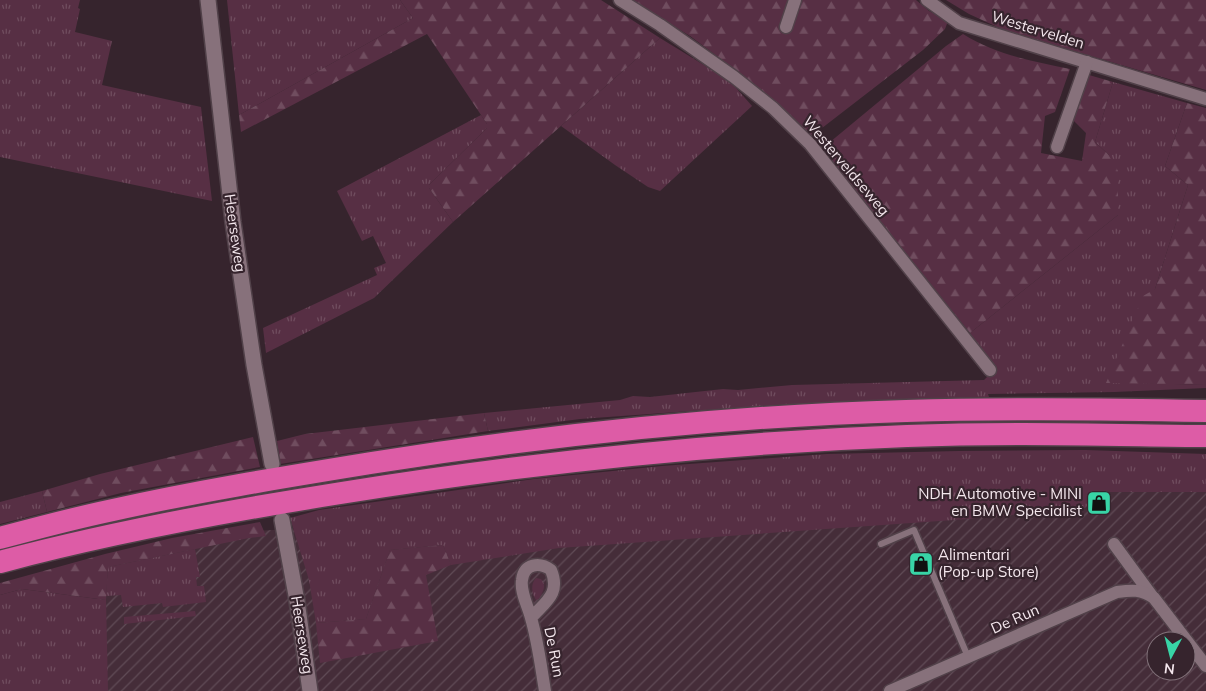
<svg xmlns="http://www.w3.org/2000/svg" width="1206" height="691" viewBox="0 0 1206 691" font-family="Mulish,sans-serif">
<style>
.industrial{fill:url(#industrial-furrows);fill-rule:evenodd}
.grass{fill:url(#grass-tufts)}
.forest{fill:url(#forest-firs)}
.lines{fill:none;stroke-linecap:round;stroke-linejoin:round}
.service-casing{stroke:#514149;stroke-width:9}
.minor-casing{stroke:#514149;stroke-width:15}
.tertiary-casing{stroke:#514149;stroke-width:18}
.motorway-casing{stroke:#514149;stroke-width:25}
.service{stroke:#87717b;stroke-width:6}
.minor{stroke:#87717b;stroke-width:12}
.tertiary{stroke:#87717b;stroke-width:15}
.motorway{stroke:#dd5ca6;stroke-width:22}
.labels{text-anchor:middle;stroke-width:4.5;stroke-linejoin:round;paint-order:stroke}
.street-label{font-size:15px;fill:#f4e7ed;stroke:#36242d}
.poi-label{font-size:15px;fill:#f4e7ed;stroke:#36242d;text-anchor:end}
</style>
<defs>
<pattern id="industrial-furrows" width="10" height="10" patternUnits="userSpaceOnUse" patternTransform="scale(1.25)"><rect width="10" height="10" fill="#452d39"/><path d="M-1 1l2-2M0 10L10 0M9 11l2-2" fill="none" stroke="#604b56"/></pattern>
<pattern id="grass-tufts" width="24" height="20" patternUnits="userSpaceOnUse" patternTransform="scale(1.25)"><rect width="24" height="20" fill="#572f44"/><path d="M3 7l-1-3M5 7V3M7 7l1-3M15 17l-1-3M17 17v-4M19 17l1-3" fill="none" stroke="#704d5f"/></pattern>
<pattern id="forest-firs" width="22" height="20" patternUnits="userSpaceOnUse" patternTransform="scale(1.25)"><rect width="22" height="20" fill="#572f44"/><path d="M5 1l3.5 6h-7zM16 11l3.5 6h-7z" fill="#704d5f"/></pattern>
</defs>
<rect width="100%" height="100%" fill="#36242d"/>
<path class="industrial" d="M 1097,488 L 1206,491 L 1206,691 L 102,691 L 96,563 L 254,531 ZM 1156,641 L 1186,641 L 1186,671 L 1156,671 Z"/>
<g class="grass">
<polygon points="0,0 80,0 78,8 80,9 75,32 112,41 102,85 201,107 212,201 0,157"/>
<polygon points="227,0 400,0 413,18 239,115"/>
<polygon points="660,38 730,81 752,106 660,191 648,187 615,165 561,126"/>
<polygon points="1113,82 1187,103 1165,166 1188,185 1155,289 1107,382 1206,385 1206,388 1114,392 988,394 989,397 773,405 580,419 488,431 484,413 620,400 633,396 650,397 723,389 738,390 792,385 984,380 995,369 980,349 970,333 1118,215 1109,155 1095,142"/>
<polygon points="481,115 487,124 487,128 429,185 429,188 453,222 374,298 266,353 263,328 377,275 374,268 386,263 373,236 362,241 337,191"/>
<polygon points="1085,450 1206,454 1206,492 1101,492 1085,508 968,519 559,548 451,565 443,545 390,550 366,619 316,623 309,580 290,518 319,510 534,479 662,466 827,454 959,451"/>
<polygon points="42,491 47,512 0,524 0,502"/>
<polygon points="195,549 200,577 196,577 197,586 204,586 206,602 163,607 162,603 123,607 121,595 106,596 108,567"/>
<path d="M 536,578 L 541,579 C 547,586 543,591 539,599 L 536,600 C 532,594 530,584 536,578 Z"/>
<polygon points="22,589 106,600 108,691 0,691 0,595"/>
<polygon points="195,611 196,616 124,624 124,617"/>
</g>
<g class="forest">
<polygon points="400,0 601,0 660,38 453,222 429,188 429,185 487,128 487,124 427,34 241,132 239,115 413,18"/>
<polygon points="631,0 916,0 929,11 948,21 945,29 923,50 813,135 805,134 737,71 690,36"/>
<polygon points="946,0 1206,0 1206,90 1006,31 969,14"/>
<path d="M 963,34 C 996,55 1033,61 1070,69 L 1055,112 L 1045,116 L 1041,153 L 1082,161 L 1086,133 L 1073,120 L 1089,75 L 1113,82 L 1095,142 L 1109,155 L 1118,171 L 1118,215 L 970,333 L 830,159 L 824,147 L 946,46 Z"/>
<polygon points="1187,103 1206,108 1206,385 1106,383 1143,296 1155,289 1188,185 1165,166"/>
<polygon points="484,413 488,431 280,464 277,441 305,434"/>
<polygon points="253,437 260,467 121,493 47,512 42,491 100,474"/>
<polygon points="260,522 266,536 249,538 108,567 106,600 22,589 0,595 0,583 105,554 172,538"/>
<polygon points="443,545 451,565 426,575 438,641 320,663 316,623 366,619 390,550"/>
</g>
<g class="lines">
<defs>
<polyline id="service" points="881,544 914,530 968,657"/>
<g id="minor">
<polyline points="620,0 660,25 734,77 773,108 810,144 990,370"/>
<polyline points="927,0 959,23 1206,99"/>
<polyline points="786,27 795,0"/>
<polyline points="1057,147 1087,62"/>
<polyline points="1114,544 1152,596"/>
<path d="M 531,618 C 545,602 561,594 551,570 C 540,562 524,563 522,580 C 520,592 528,606 531,618 C 538,642 541,667 545,691"/>
<path d="M 890,691 L 1117,592 C 1132,590 1141,589 1154,598 L 1206,666"/>
</g>
<g id="tertiary">
<polyline points="208,0 233,222 254,365 272,464"/>
<polyline points="282,520 297,601 310,691"/>
</g>
<g id="motorway">
<path d="M 0,538 C 37,528 75,518 113,510 C 198,491 285,477 371,463 C 548,435 727,416 906,411 C 1006,408 1106,409 1206,411"/>
<path d="M 0,562 C 112,532 227,511 341,493 C 528,463 717,443 907,436 C 1006,432 1106,435 1206,436"/>
</g>
</defs>
<use href="#service" class="service-casing"/>
<use href="#minor" class="minor-casing"/>
<use href="#tertiary" class="tertiary-casing"/>
<use href="#motorway" class="motorway-casing"/>
<use href="#service" class="service"/>
<use href="#minor" class="minor"/>
<use href="#tertiary" class="tertiary"/>
<use href="#motorway" class="motorway"/>
</g>
<defs>
<symbol id="shop-square" viewBox="-11 -11 22 22"><rect x="-9" y="-9" width="18" height="18" rx="4" fill="#38d4a6" stroke="#36242d"/><path d="M-5-2.5h2.3a2.7 3.5 0 0 1 5.4 0H5L5.5 6h-11ZM-1.5-2.5h3a1.5 2.3 0 0 0-3 0Z" fill="#111"/></symbol>
</defs>
<g fill-rule="evenodd">
<use href="#shop-square" x="1085" y="489" width="28" height="28"/>
<use href="#shop-square" x="907" y="550" width="28" height="28"/>
</g>
<g class="labels">
<g class="street-label">
<text transform="translate(1038 30) rotate(17)" y="5">Westervelden</text>
<text transform="translate(846 166) rotate(50)" y="5">Westerveldseweg</text>
<text transform="translate(235 233) rotate(82)" y="5">Heerseweg</text>
<text transform="translate(1015 619) rotate(-24)" y="5">De Run</text>
<text transform="translate(302 635) rotate(81)" y="5">Heerseweg</text>
<text transform="translate(554 652) rotate(79)" y="5">De Run</text>
</g>
<g class="poi-label">
<text x="1082" y="499">NDH Automotive - MINI<tspan x="1082" dy="17">en BMW Specialist</tspan></text>
<text x="938" y="560" text-anchor="start">Alimentari<tspan x="938" dy="17">(Pop-up Store)</tspan></text>
</g>
</g>
<g transform="translate(1171 656) rotate(187)"><circle r="24" fill="#36242d" stroke="#82727a"/>
<path d="M0-4L9 19L0 12L-9 19Z" fill="#38d4a6"/>
<text y="-8" font-size="14" font-weight="bold" text-anchor="middle" fill="#f4e7ed">N</text>
</g>
</svg>
